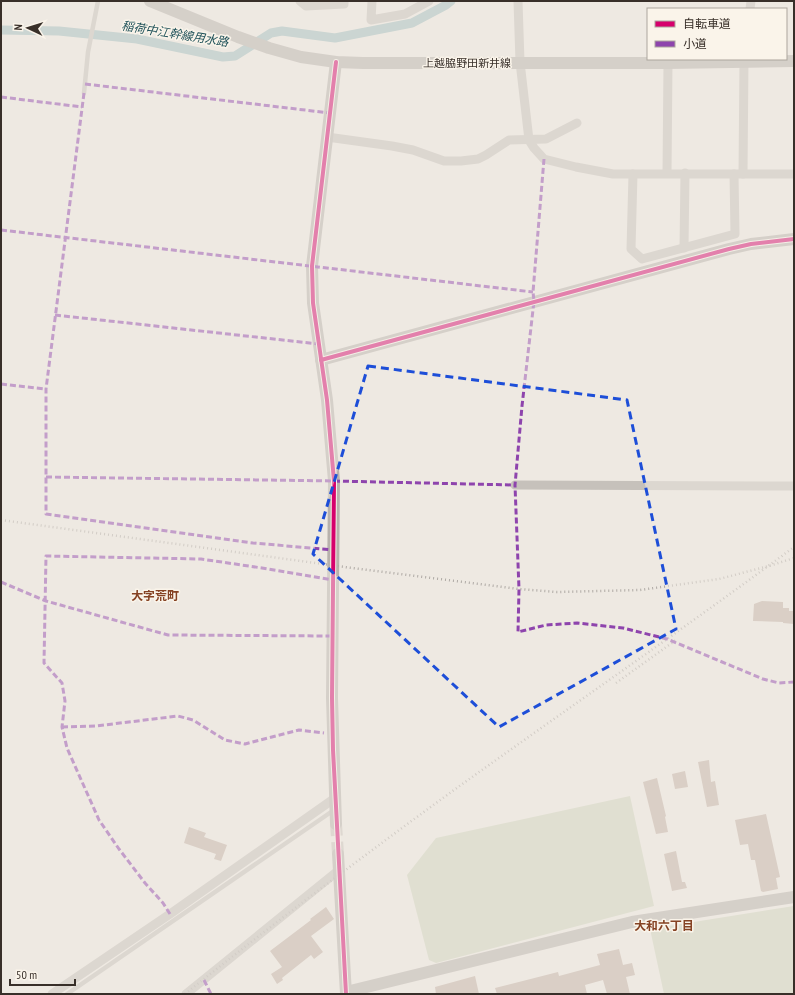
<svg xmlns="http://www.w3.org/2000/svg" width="795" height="995" viewBox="0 0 795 995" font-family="'PT Sans Narrow','Noto Sans JP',sans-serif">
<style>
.green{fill:#ced3bd}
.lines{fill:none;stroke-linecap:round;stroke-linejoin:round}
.canal{stroke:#9fbcbe;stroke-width:9}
.building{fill:#c1afa4}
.secondary-tunnel{stroke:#cac4bd;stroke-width:12;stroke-dasharray:12 6;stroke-linecap:butt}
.lane{stroke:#c6c1bb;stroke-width:4.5}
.street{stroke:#c6c1bb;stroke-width:9}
.secondary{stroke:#b7b1ac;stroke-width:12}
.rail{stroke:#afaaa5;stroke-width:2.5;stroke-dasharray:1 3;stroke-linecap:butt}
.quiet{stroke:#8e44ad;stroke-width:3;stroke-dasharray:6 3;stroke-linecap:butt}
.cycleway-casing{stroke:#faf4ea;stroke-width:6}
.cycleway{stroke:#d6006c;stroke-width:4}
.marked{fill:none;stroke:#1d4ed8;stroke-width:3;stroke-dasharray:8 5;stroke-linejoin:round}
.labels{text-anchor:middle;stroke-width:3;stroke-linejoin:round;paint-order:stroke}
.street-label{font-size:11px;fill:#382f29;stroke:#faf4ea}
.water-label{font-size:12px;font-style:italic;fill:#1f5159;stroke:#faf4ea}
.neighbourhood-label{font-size:12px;font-weight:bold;fill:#854223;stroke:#faf4ea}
</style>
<rect width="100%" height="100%" fill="#eee9e2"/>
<g class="green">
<polygon points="630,796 654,906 436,963 429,960 407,875 436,838"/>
<polygon points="794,906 794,994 664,994 650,929"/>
</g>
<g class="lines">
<polyline class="canal" points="1,30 59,31 137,39 223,57 235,56 271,33 282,31 335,38 412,23 446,5 451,1"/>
</g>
<g class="building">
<polygon points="762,601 783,602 783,608 789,608 789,611 794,611 794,624 783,623 783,622 753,621 754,604"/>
<polygon points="709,760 711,782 715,781 719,805 707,807 698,762"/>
<polygon points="685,771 688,787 675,789 672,774"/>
<polygon points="657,778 666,816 665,817 668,832 656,834 643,782"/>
<polygon points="766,814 780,877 776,878 778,889 763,892 761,891 755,860 751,860 748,844 740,845 735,820"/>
<polygon points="189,827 206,833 204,837 227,845 221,861 214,859 216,854 184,843"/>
<polygon points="676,851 682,882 685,882 687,888 672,891 664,854"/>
<polygon points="326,907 334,919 311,936 323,952 314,959 311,955 282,978 283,980 277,984 271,974 282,967 270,951 311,920 310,919"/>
<polygon points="619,949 623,965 632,963 635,975 626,977 630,994 607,994 603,980 585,985 587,994 497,994 495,988 558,972 559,976 600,965 597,954"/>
<polygon points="475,976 479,994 436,994 435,987"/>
</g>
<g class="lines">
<polyline class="secondary-tunnel" points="336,824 338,854"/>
<g class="lane">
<polyline points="84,93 88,52 98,1"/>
<polyline points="67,994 334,810"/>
</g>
<g class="street">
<polyline points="300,1 306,6 344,4 344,1"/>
<polyline points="372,1 371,20 405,14 429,1"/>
<polyline points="518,1 520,62 529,140 534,148 544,159 576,167 613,174 794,174"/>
<polyline points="750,9 751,1"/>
<polyline points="327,137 392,146 413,150 444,161 461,161 478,159 486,155 509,140 546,139 577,123"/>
<polyline points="667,173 668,63"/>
<polyline points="633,174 631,249 642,259 735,234 734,174"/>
<polyline points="743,174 744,59"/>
<polyline points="684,248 685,173"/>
<polyline points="515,485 794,486"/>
<polyline points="52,994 170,914 335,798"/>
<polyline points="186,994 339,870"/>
</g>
<g class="secondary">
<polyline points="150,1 238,37 269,48 301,57 336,62 363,63 668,63 794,61"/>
<polyline points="336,62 312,266 313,303 327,400 334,481 332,698 336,824"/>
<polyline points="321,360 729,249 751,244 794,239"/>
<polyline points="338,854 346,994"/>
<polyline points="346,992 632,922 794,897"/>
</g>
<g class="rail">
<polyline points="1,520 352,568 519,589 557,592 640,590 719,579 769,566 794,558"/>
<polyline points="616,683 676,640"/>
<path d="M 185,994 C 273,924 363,856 454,790 C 567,709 682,630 794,547"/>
</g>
<g class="quiet">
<polyline points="85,84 330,113"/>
<polyline points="84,93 46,389 46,514 253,543 334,550"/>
<polyline points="1,97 82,107"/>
<polyline points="544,159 533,292 534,301 522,406 515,485 519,589 518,632 546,625 577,623 623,628 667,639 763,679 779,683 794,682"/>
<polyline points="1,230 533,292"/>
<polyline points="55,315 319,344"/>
<polyline points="1,384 46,389"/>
<polyline points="46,477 334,481 515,485"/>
<polyline points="1,582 46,601 168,635 333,636"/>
<polyline points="62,727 96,726 178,716 193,720 225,740 245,744 299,730 324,733"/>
<polyline points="170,914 163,903 145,883 119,849 99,820 67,748 62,727 65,701 62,683 44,663 46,556 201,559 262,568 333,580"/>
<polyline points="204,980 211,994"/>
</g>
<defs>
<g id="cycleway">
<polyline points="336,62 312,266 313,303 327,400 334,481 332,698 333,750 346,994"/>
<polyline points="321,360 729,249 751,244 794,239"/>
</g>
</defs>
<use href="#cycleway" class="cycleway-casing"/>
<use href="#cycleway" class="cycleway"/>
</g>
<path d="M0 0H795V995H0ZM 368,366 L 627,400 L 676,629 L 499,727 L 313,554 Z" fill="#eee9e2" fill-opacity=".55" fill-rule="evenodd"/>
<path class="marked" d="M 368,366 L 627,400 L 676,629 L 499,727 L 313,554 Z"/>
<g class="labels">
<g class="street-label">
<text x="467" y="67">上越脇野田新井線</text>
</g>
<g class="water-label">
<text transform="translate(175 34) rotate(9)" y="4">稲荷中江幹線用水路</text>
</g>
<g class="neighbourhood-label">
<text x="155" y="600">大字荒町</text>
<text x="664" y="930">大和六丁目</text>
</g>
</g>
<rect width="795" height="995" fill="none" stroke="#382f29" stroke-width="4"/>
<rect x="647" y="8" width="140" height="52" fill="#faf4ea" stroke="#aca59d"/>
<rect x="655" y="21" width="20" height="6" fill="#d6006c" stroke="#aca59d"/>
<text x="683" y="28" font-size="12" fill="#382f29">自転車道</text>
<rect x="655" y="41" width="20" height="6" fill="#8e44ad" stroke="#aca59d"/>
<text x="683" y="48" font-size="12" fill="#382f29">小道</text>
<g transform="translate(28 28) rotate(274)" stroke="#faf4ea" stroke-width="3" paint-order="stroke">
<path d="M0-3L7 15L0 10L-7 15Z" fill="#382f29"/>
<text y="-6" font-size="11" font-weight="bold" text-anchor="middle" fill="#382f29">N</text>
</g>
<path d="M10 979v6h65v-6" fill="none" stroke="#382f29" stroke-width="2"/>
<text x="16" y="979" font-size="12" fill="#382f29" stroke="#faf4ea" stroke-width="3" paint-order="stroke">50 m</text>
</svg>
